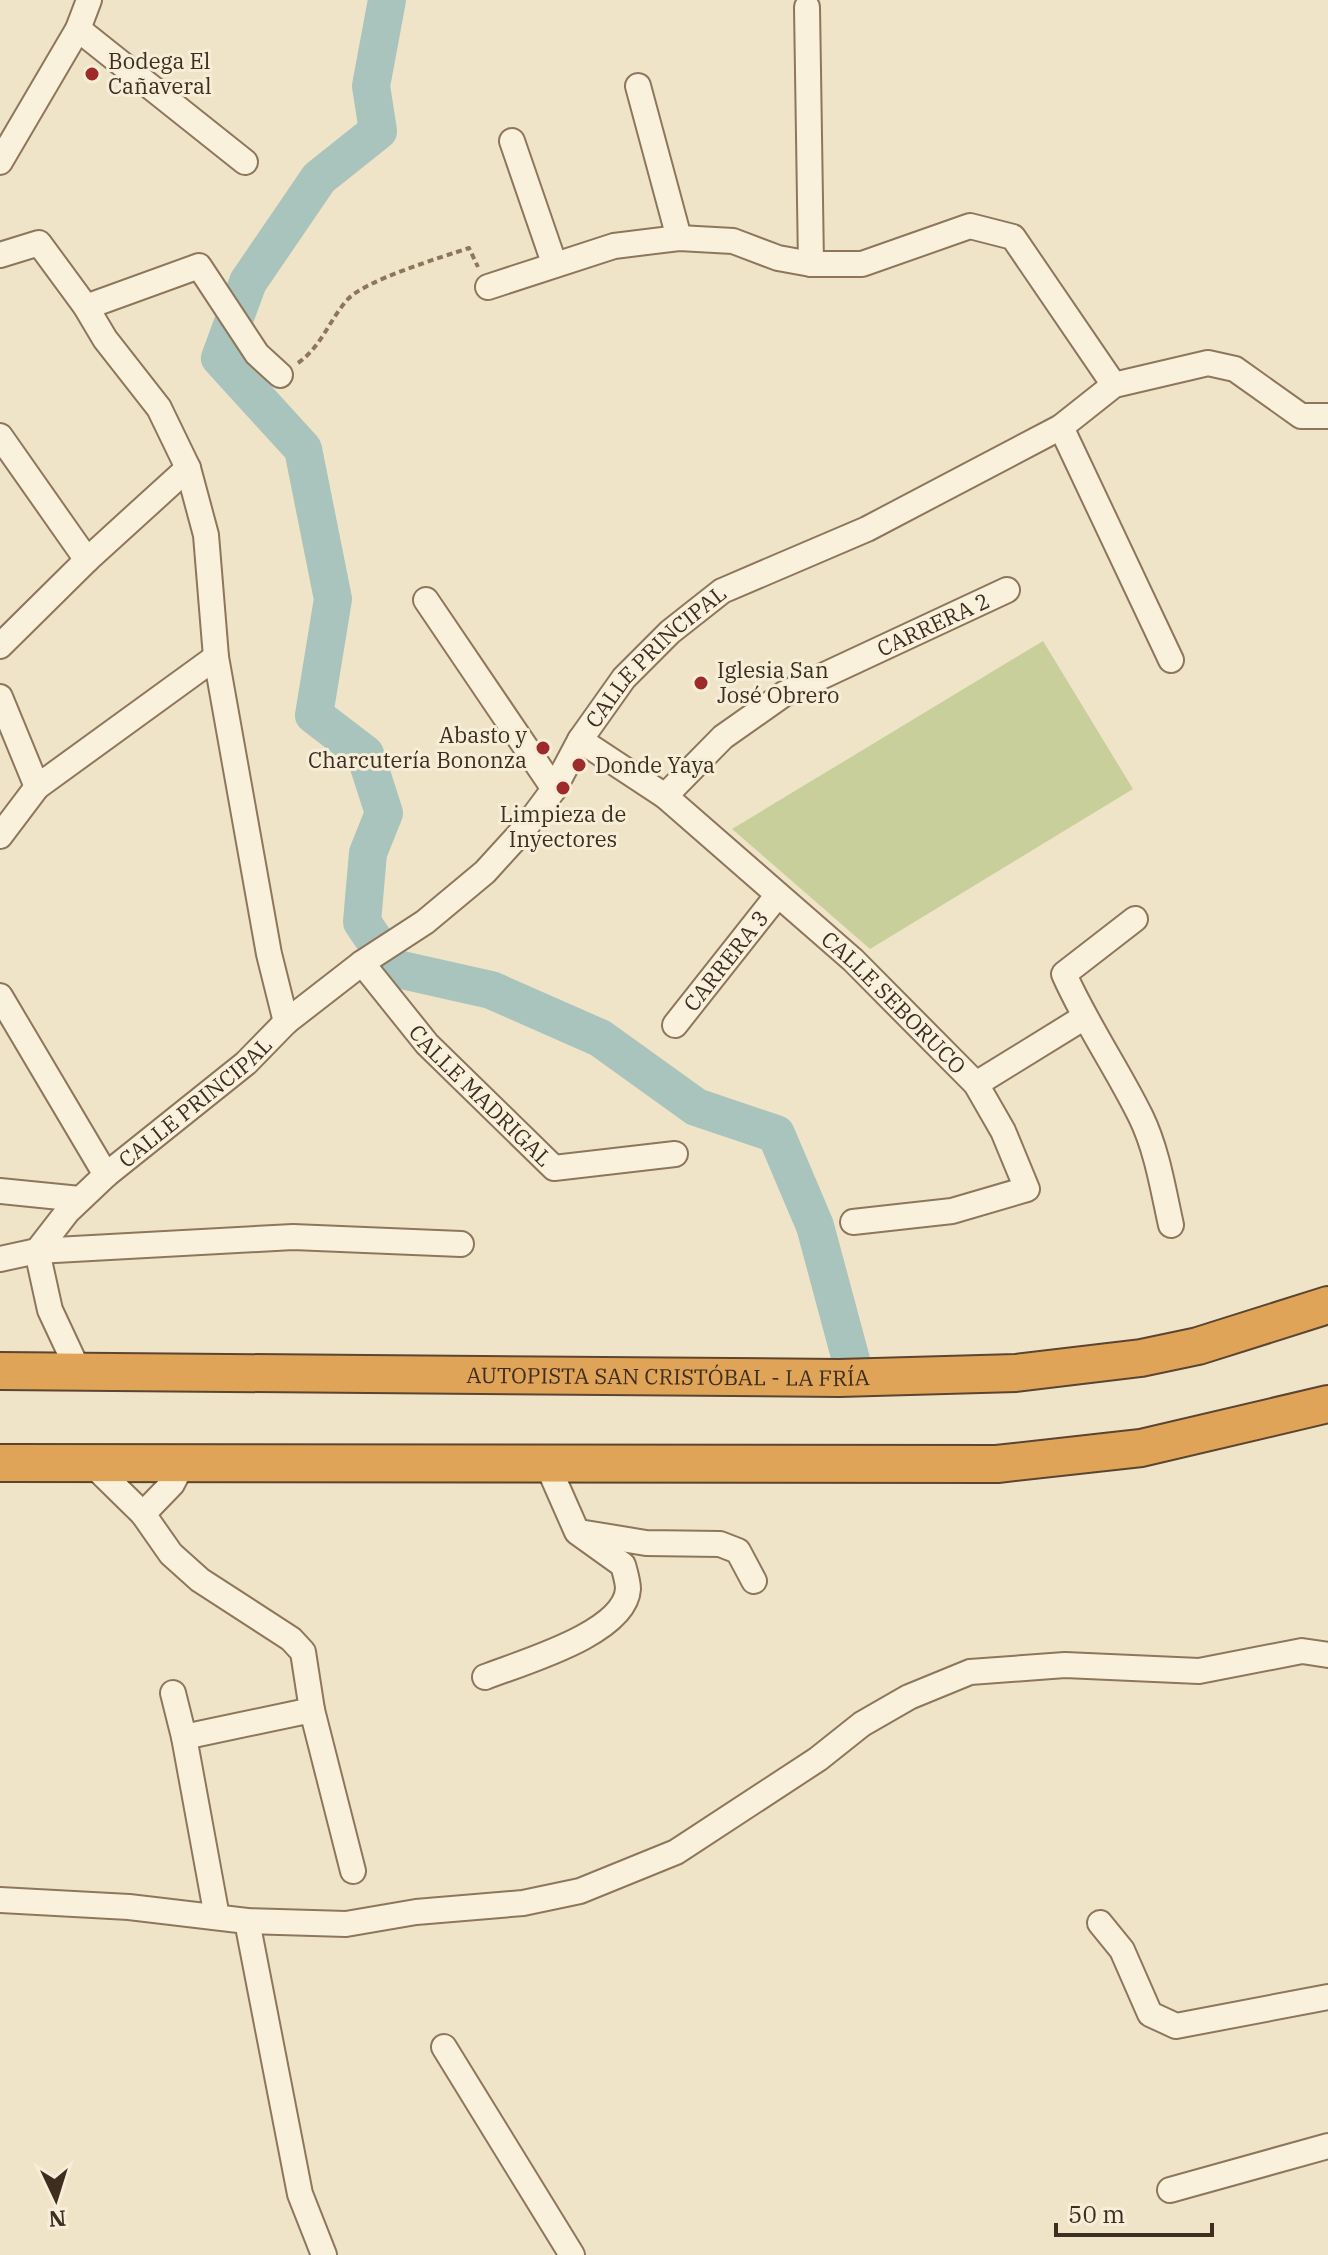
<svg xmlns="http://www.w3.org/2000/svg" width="1328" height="2255" viewBox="0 0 1328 2255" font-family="'IBM Plex Serif',serif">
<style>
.green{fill:#c9cf9b}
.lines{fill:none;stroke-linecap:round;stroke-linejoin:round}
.river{stroke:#a9c4bc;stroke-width:38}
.minor-casing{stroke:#8d765c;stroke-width:28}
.highway-casing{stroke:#5b4430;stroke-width:40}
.path{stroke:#8d765c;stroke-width:4;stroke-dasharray:6 4;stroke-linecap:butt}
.minor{stroke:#faf1dc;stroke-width:24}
.highway{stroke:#e0a458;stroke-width:36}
.poi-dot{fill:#9e2a2b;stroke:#f7eed8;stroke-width:3}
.labels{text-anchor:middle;stroke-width:6;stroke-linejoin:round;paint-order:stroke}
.poi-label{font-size:22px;fill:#3d2e20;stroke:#f7eed8;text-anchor:start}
.street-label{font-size:22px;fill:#3d2e20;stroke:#f7eed8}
</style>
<rect width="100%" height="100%" fill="#f0e4c8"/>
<polygon class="green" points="1043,641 1133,789 870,949 732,829"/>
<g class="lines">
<polyline class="river" points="387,0 371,86 378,131 319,178 248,282 220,358 303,449 333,599 314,715 365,754 384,813 368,853 362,922 393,968 491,990 600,1038 696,1107 776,1134 815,1226 851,1360"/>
<defs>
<g id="minor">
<polyline points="807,7 811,264"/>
<polyline points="78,29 245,162"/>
<polyline points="638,86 679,238"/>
<polyline points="512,141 554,263"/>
<polyline points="0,162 78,29 89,0"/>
<polyline points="0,255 39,243 86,307 105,339 159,408 188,468 206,535 216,657 269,954 286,1022"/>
<polyline points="488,287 614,246 679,238 733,241 778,258 811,264 862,264 970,226 1013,237 1114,385"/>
<polyline points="86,307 199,266 257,354 280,375"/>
<polyline points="1061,427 1171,660"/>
<polyline points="0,436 87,560"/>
<polyline points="426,600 554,789"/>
<polyline points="0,646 87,560 188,468"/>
<polyline points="0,697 37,787"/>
<path id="s1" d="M 580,740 L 665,796 L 853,960 L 976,1084 L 1003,1131 L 1027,1189 L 952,1211 L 853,1222"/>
<path id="s2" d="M 665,796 L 723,737 L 784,694 L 1007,590"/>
<polyline points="0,836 37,787 216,657"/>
<path d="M 1135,919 L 1064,974 C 1086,1024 1117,1068 1141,1117 C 1157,1150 1163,1189 1171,1225"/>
<path id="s3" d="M 362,963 L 427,1044 L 554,1168 L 675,1154"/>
<polyline points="0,996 106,1175"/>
<path id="s4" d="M 675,1025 L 777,896"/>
<polyline points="976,1084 1083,1018"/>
<polyline points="0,1191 80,1199"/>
<path id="s5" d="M 37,1251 L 68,1211 L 106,1175 L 246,1063 L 286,1022 L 362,963 L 425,922 L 485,872 L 525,828 L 554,789 L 580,740 L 624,678 L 670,632 L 722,591 L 867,529 L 1061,427 L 1114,385 L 1208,363 L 1235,369 L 1301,416 L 1328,416"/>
<polyline points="37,1251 50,1310 79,1372"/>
<polyline points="0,1259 37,1251 293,1237 461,1244"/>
<polyline points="91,1463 143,1514 171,1554 200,1580 291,1639 303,1652 312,1710"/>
<polyline points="143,1514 172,1484 183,1463"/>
<polyline points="579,1532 646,1543 720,1544 738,1551 754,1581"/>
<path d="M 485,1677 C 520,1663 625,1634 628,1589 C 628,1582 625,1572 623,1565 L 577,1532 L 547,1464"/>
<polyline points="173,1693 184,1737 217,1917"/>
<polyline points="184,1737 312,1710 353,1871"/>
<polyline points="0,1900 129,1907 247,1921 346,1924 416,1912 523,1903 580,1891 676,1852 818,1759 862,1724 909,1697 970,1672 1065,1665 1199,1671 1302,1651 1328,1655"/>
<polyline points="247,1921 300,2194 324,2255"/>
<polyline points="1100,1923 1122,1950 1150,2014 1176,2026 1328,1997"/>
<polyline points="444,2047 572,2255"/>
<polyline points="1170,2190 1328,2146"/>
</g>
<g id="highway">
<path id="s6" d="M 0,1371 L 839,1378 L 1016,1373 L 1141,1358 L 1198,1346 L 1328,1305"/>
<polyline points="0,1463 997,1464 1141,1448 1328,1404"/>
</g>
</defs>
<use href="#minor" class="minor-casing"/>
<use href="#highway" class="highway-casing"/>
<path class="path" d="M 298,363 C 322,346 329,320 348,299 C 366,280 442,257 469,248 L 478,267"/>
<use href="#minor" class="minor"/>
<use href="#highway" class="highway"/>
</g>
<g class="poi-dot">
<circle cx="92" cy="74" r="8"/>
<circle cx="701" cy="683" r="8"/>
<circle cx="543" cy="748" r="8"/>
<circle cx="579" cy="765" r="8"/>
<circle cx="563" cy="788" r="8"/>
</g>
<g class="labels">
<g class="poi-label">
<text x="108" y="69">Bodega El<tspan x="108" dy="25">Cañaveral</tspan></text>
<text x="717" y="678">Iglesia San<tspan x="717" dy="25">José Obrero</tspan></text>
<text x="527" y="743" text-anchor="end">Abasto y<tspan x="527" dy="25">Charcutería Bononza</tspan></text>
<text x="595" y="773">Donde Yaya</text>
<text x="563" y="822" text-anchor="middle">Limpieza de<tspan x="563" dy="25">Inyectores</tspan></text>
</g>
<g class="street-label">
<text dy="8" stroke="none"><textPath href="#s2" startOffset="322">CARRERA 2</textPath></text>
<text dy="8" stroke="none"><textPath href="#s5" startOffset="866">CALLE PRINCIPAL</textPath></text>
<text dy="8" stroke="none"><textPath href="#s4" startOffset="82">CARRERA 3</textPath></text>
<text dy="8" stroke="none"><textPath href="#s1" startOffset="410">CALLE SEBORUCO</textPath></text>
<text dy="8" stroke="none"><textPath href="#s3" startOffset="178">CALLE MADRIGAL</textPath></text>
<text dy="8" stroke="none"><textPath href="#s5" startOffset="218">CALLE PRINCIPAL</textPath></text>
<text dy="8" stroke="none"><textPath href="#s6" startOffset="668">AUTOPISTA SAN CRISTÓBAL - LA FRÍA</textPath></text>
</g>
</g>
<g transform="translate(56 2199) rotate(176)" stroke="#f7eed8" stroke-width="6" paint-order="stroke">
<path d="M0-6L14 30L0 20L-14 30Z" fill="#3d2e20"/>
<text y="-12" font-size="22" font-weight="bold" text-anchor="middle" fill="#3d2e20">N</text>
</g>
<path d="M1056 2223v12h156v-12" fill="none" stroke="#3d2e20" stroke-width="4"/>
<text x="1068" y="2223" font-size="24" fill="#3d2e20" stroke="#f7eed8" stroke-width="6" paint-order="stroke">50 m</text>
</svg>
